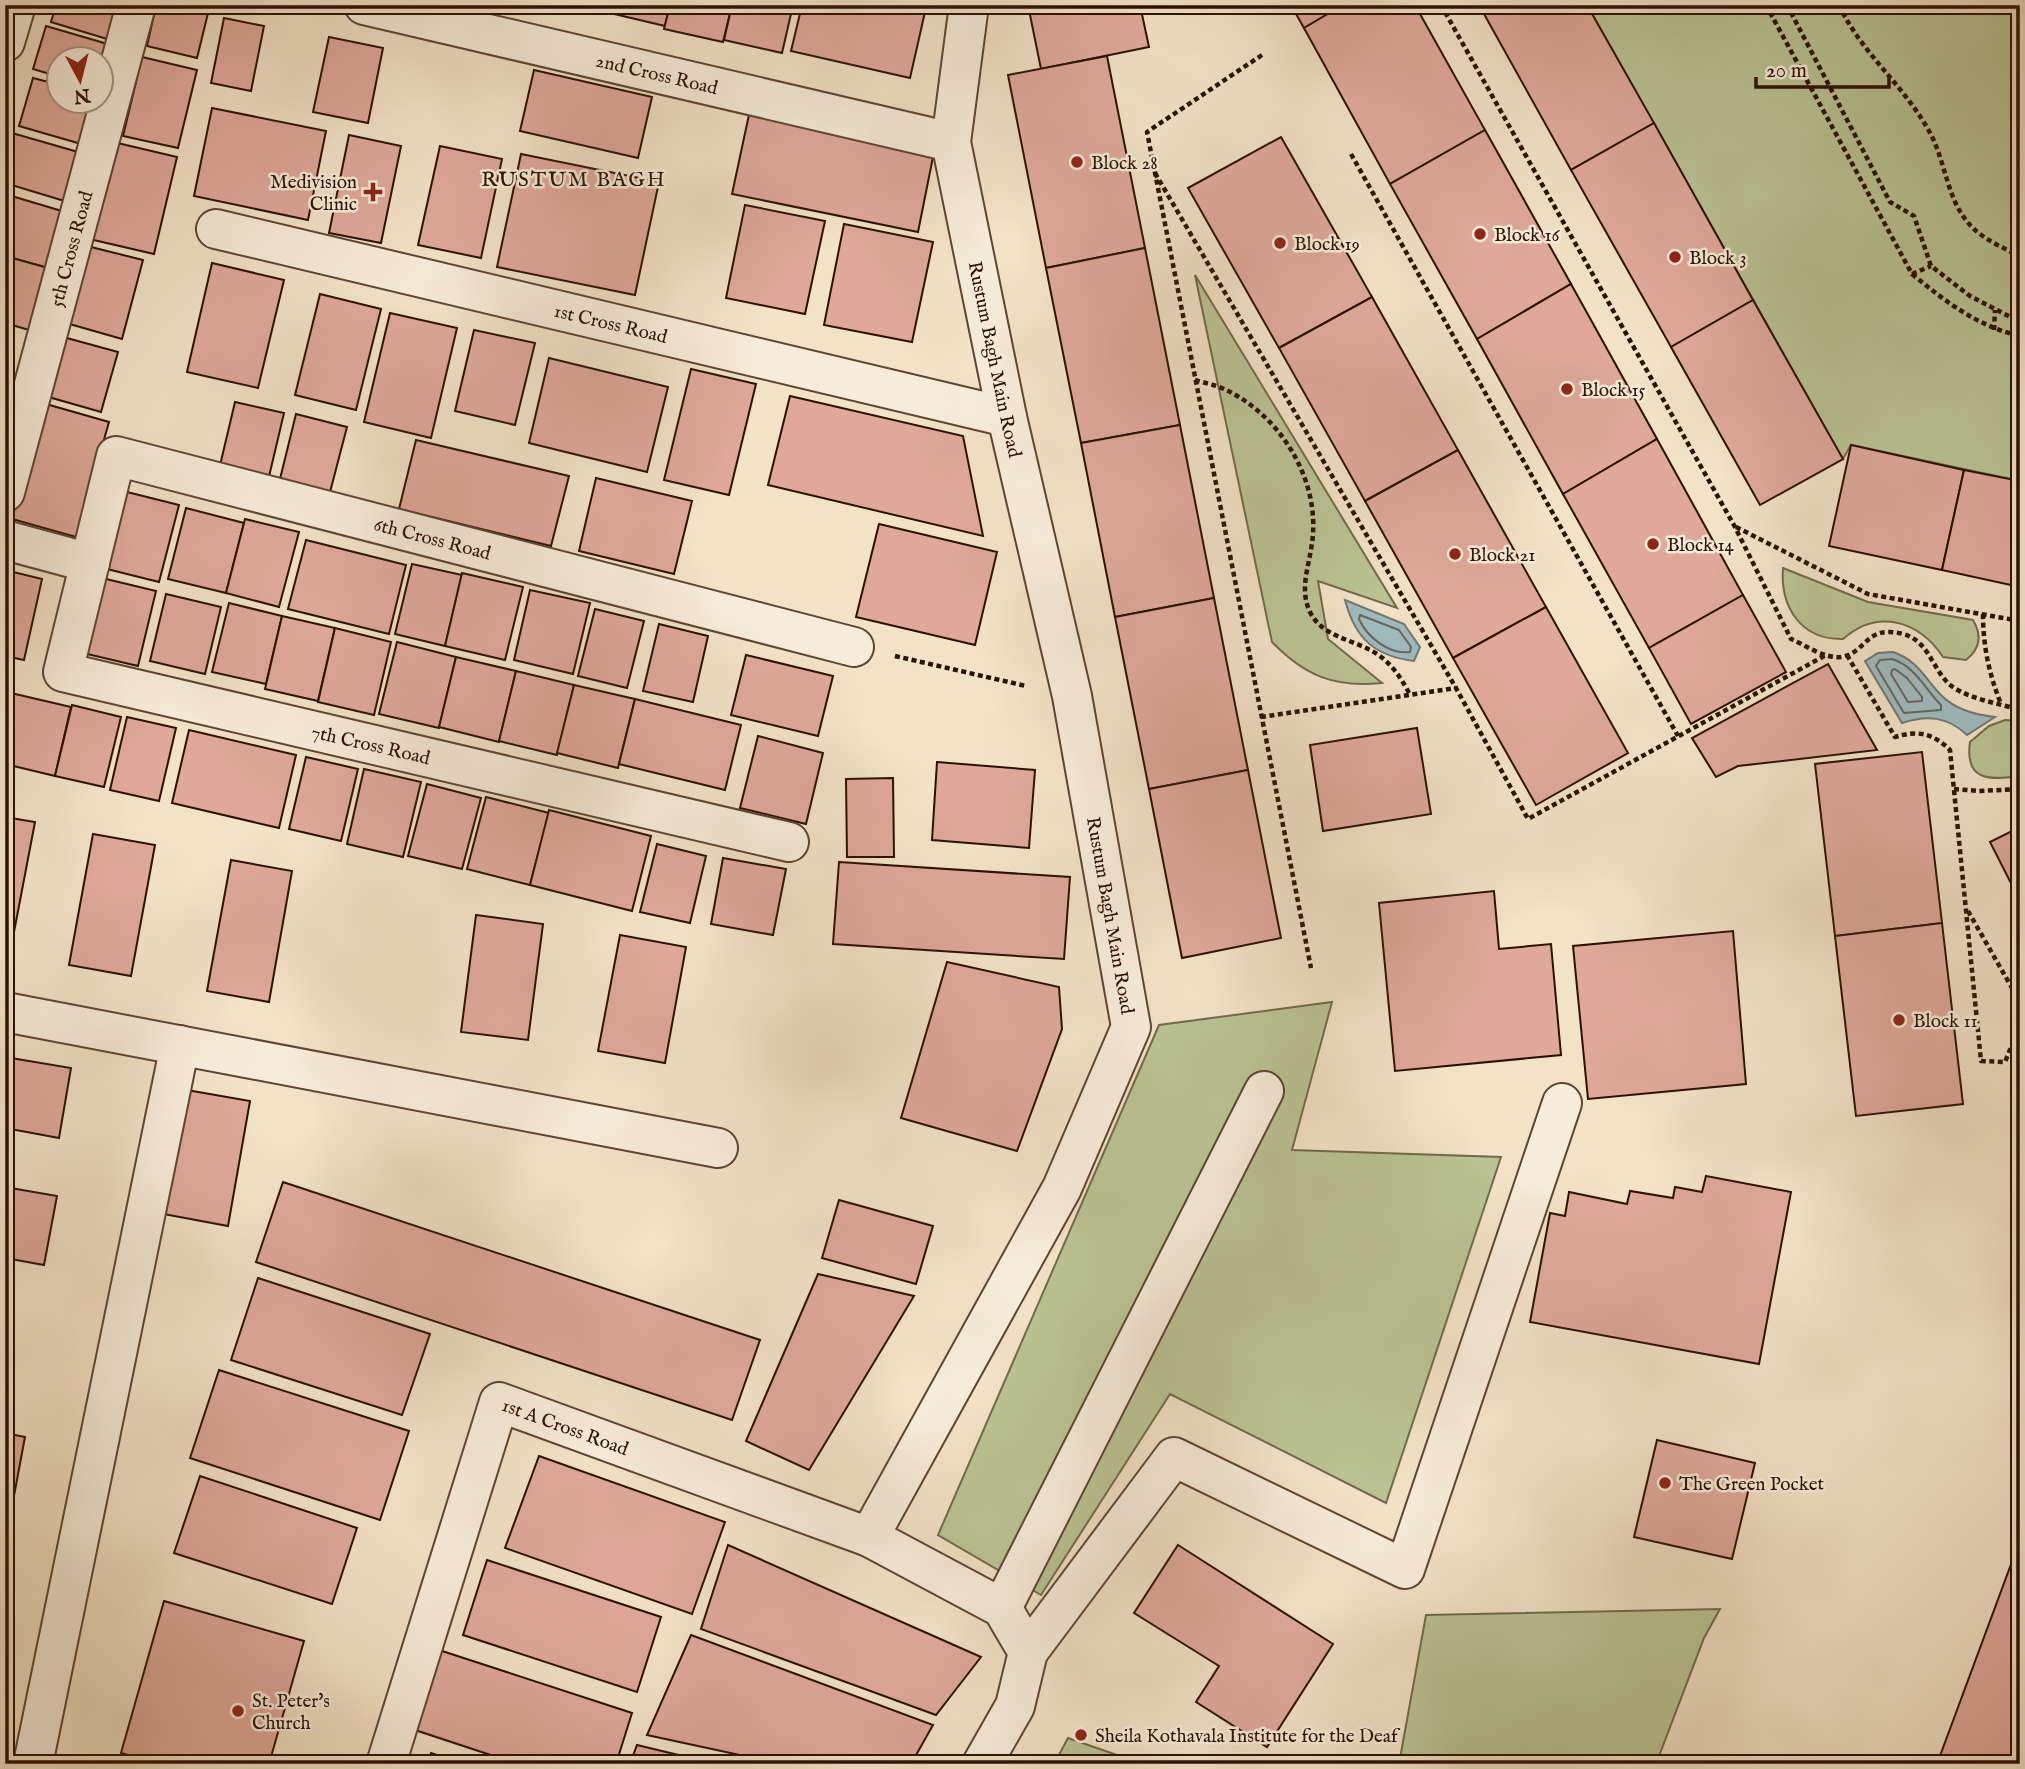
<svg xmlns="http://www.w3.org/2000/svg" width="2025" height="1769" viewBox="0 0 2025 1769" font-family="'IM FELL English',serif">
<style>
.green{fill:#bac395;stroke:#726a4c;stroke-width:2}
.water{fill:#9fbbbf;stroke:#717773;stroke-width:2}
.lines{fill:none;stroke-linecap:round;stroke-linejoin:round}
.shore{stroke:#656660;stroke-width:2}
.building{fill:#dfa89a;stroke:#2b1102;stroke-width:2}
.minor-casing{stroke:#5d4533;stroke-width:42}
.path{stroke:#2b1102;stroke-width:4.5;stroke-dasharray:5 3.5;stroke-linecap:butt}
.minor{stroke:#f7ecda;stroke-width:38}
.poi-dot{fill:#8f2418;stroke:#f7ecda;stroke-width:2.5}
.labels{text-anchor:middle;stroke-width:5;stroke-linejoin:round;paint-order:stroke}
.street-label{font-size:19px;fill:#2b1102;stroke:#f7ecda}
.poi-label{font-size:19px;fill:#2b1102;stroke:#f7ecda;text-anchor:start}
.neighbourhood-label{font-size:21px;letter-spacing:2px;fill:#2b1102;stroke:#f7ecda}
</style>
<rect width="100%" height="100%" fill="#f2e2c6"/>
<filter id="stains"><feTurbulence type="fractalNoise" baseFrequency=".00286" numOctaves="4"/><feColorMatrix values="0 0 0 0 .2 0 0 0 0 .09 0 0 0 0 .02 0 0 0 .5 -.17"/></filter>
<radialGradient id="worn" r=".72"><stop offset=".6" stop-color="#630" stop-opacity="0"/><stop offset="1" stop-color="#630" stop-opacity=".3"/></radialGradient>
<g class="green">
<polygon points="1587,5 2020,5 2020,481 1851,445 1843,459"/>
<path d="M 1195,275 L 1397,608 L 1318,581 L 1328,639 L 1382,683 C 1335,688 1305,676 1272,642 Z"/>
<path d="M 1783,568 L 1868,602 L 1973,620 C 1982,635 1980,649 1966,660 L 1943,657 C 1919,621 1878,608 1843,639 C 1801,640 1780,607 1783,568 Z"/>
<path d="M 2005,720 L 2020,721 L 2020,776 C 1991,780 1964,782 1970,742 L 1989,726 Z"/>
<polygon points="1332,1002 1292,1150 1501,1157 1386,1503 1170,1394 1041,1595 938,1535 1159,1025"/>
<polygon points="1720,1609 1704,1638 1656,1764 1399,1764 1426,1615"/>
<polygon points="1068,1738 1143,1764 1054,1764"/>
</g>
<g class="water">
<path d="M 1345,600 L 1404,624 L 1420,647 L 1414,661 C 1374,656 1355,638 1345,600 Z"/>
<path d="M 1893,652 C 1919,661 1924,678 1942,696 C 1955,709 1977,715 1995,717 L 1967,735 C 1947,716 1927,715 1902,723 L 1865,661 L 1878,653 Z"/>
</g>
<g class="lines">
<g class="shore">
<path d="M 1360,615 L 1399,630 L 1411,647 L 1410,652 C 1389,655 1367,637 1359,619 Z"/>
<path d="M 1892,659 C 1915,666 1925,689 1941,705 L 1941,710 L 1904,713 L 1876,666 L 1880,660 Z"/>
<polygon points="1895,669 1907,678 1922,697 1922,701 1908,702 1891,674 1892,670"/>
</g>
</g>
<g class="building">
<polygon points="56,5 128,5 117,42 51,22"/>
<polygon points="156,5 210,5 197,58 147,46"/>
<polygon points="612,5 670,5 665,26 610,13"/>
<polygon points="670,5 732,5 723,42 664,29"/>
<polygon points="732,5 793,5 782,53 724,40"/>
<polygon points="802,5 894,5 925,12 910,78 791,51"/>
<polygon points="1028,5 1140,5 1149,47 1041,69"/>
<polygon points="1291,5 1343,5 1304,28"/>
<polygon points="1343,5 1415,5 1485,130 1390,184 1304,28"/>
<polygon points="1479,5 1587,5 1654,123 1571,170"/>
<polygon points="224,18 264,26 251,91 211,83"/>
<polygon points="46,26 118,47 102,60 60,60 60,77 33,69"/>
<polygon points="329,37 383,48 368,123 313,112"/>
<polygon points="1107,56 1145,248 1046,268 1008,75"/>
<polygon points="142,57 197,70 178,148 123,136"/>
<polygon points="534,70 652,97 638,158 520,131"/>
<polygon points="33,78 60,85 60,102 101,102 88,146 19,126"/>
<polygon points="212,108 326,131 308,220 194,196"/>
<polygon points="750,110 935,147 918,232 732,194"/>
<polygon points="1654,123 1753,300 1671,347 1571,170"/>
<polygon points="1485,130 1571,284 1477,339 1390,184"/>
<polygon points="12,133 85,154 71,203 5,183 5,154"/>
<polygon points="349,135 401,146 381,243 329,233"/>
<polygon points="1281,137 1372,297 1279,348 1188,188"/>
<polygon points="109,141 177,157 154,254 85,238"/>
<polygon points="440,146 502,159 481,258 418,245"/>
<polygon points="521,154 659,182 635,295 497,267"/>
<polygon points="5,194 65,212 48,268 5,256"/>
<polygon points="745,205 825,221 805,314 726,298"/>
<polygon points="844,224 933,242 912,342 824,325"/>
<polygon points="79,244 143,260 122,339 59,321"/>
<polygon points="1145,248 1180,425 1081,443 1046,268"/>
<polygon points="5,256 48,268 29,330 5,323"/>
<polygon points="212,263 284,280 258,388 187,372"/>
<polygon points="1571,284 1657,439 1563,494 1477,339"/>
<polygon points="320,294 381,309 356,410 295,395"/>
<polygon points="1372,297 1458,450 1365,501 1279,348"/>
<polygon points="1753,300 1843,459 1760,505 1671,347"/>
<polygon points="390,313 457,328 431,438 364,422"/>
<polygon points="474,330 535,343 515,425 455,411"/>
<polygon points="63,337 118,352 101,412 45,396"/>
<polygon points="549,358 668,387 647,472 529,443"/>
<polygon points="691,369 756,384 729,495 664,480"/>
<polygon points="790,396 963,436 983,536 768,485"/>
<polygon points="39,402 109,422 76,537 5,517"/>
<polygon points="235,402 284,413 267,485 218,474"/>
<polygon points="296,414 347,427 329,496 279,483"/>
<polygon points="1180,425 1214,598 1115,617 1081,443"/>
<polygon points="1657,439 1743,595 1649,648 1563,494"/>
<polygon points="416,440 569,476 551,546 399,509"/>
<polygon points="1851,445 1964,470 1942,570 1829,546"/>
<polygon points="1458,450 1546,607 1453,658 1365,501"/>
<polygon points="1964,470 2020,481 2020,587 1942,570"/>
<polygon points="596,478 692,501 674,574 579,551"/>
<polygon points="123,491 179,505 159,582 103,568"/>
<polygon points="186,508 244,523 226,593 168,579"/>
<polygon points="245,519 299,532 279,607 226,593"/>
<polygon points="879,524 997,552 975,645 856,617"/>
<polygon points="306,540 406,565 389,634 288,609"/>
<polygon points="412,564 462,575 445,646 395,634"/>
<polygon points="5,570 42,579 24,660 5,656"/>
<polygon points="462,573 523,587 505,660 445,646"/>
<polygon points="102,578 156,591 138,666 83,653"/>
<polygon points="530,590 590,603 573,674 514,660"/>
<polygon points="166,594 221,607 205,674 150,661"/>
<polygon points="1743,595 1786,672 1691,724 1649,648"/>
<polygon points="1214,598 1248,770 1149,789 1115,617"/>
<polygon points="229,603 282,616 266,684 212,672"/>
<polygon points="1546,607 1628,753 1536,805 1453,658"/>
<polygon points="595,609 644,621 627,688 578,676"/>
<polygon points="282,616 335,628 318,701 265,689"/>
<polygon points="659,624 708,636 693,702 643,691"/>
<polygon points="335,628 391,642 374,715 318,702"/>
<polygon points="397,642 456,657 439,728 379,714"/>
<polygon points="746,655 833,676 818,736 731,715"/>
<polygon points="456,657 516,671 499,742 439,727"/>
<polygon points="1828,664 1877,750 1738,766 1716,777 1692,738"/>
<polygon points="516,671 574,685 557,755 499,741"/>
<polygon points="574,685 635,699 618,768 557,753"/>
<polygon points="11,693 71,707 55,776 5,764 5,718"/>
<polygon points="635,699 741,725 725,790 619,764"/>
<polygon points="72,705 121,717 104,787 55,776"/>
<polygon points="127,717 176,728 159,801 110,790"/>
<polygon points="1417,728 1431,814 1323,831 1310,745"/>
<polygon points="189,730 296,755 279,828 172,803"/>
<polygon points="758,736 823,753 806,824 740,808"/>
<polygon points="1922,752 1942,923 1835,936 1815,764"/>
<polygon points="306,757 358,769 341,841 289,829"/>
<polygon points="937,762 1035,770 1029,848 932,840"/>
<polygon points="364,769 421,782 403,857 347,844"/>
<polygon points="1248,770 1281,938 1182,958 1149,789"/>
<polygon points="893,778 894,857 847,857 846,779"/>
<polygon points="427,784 481,798 462,869 408,856"/>
<polygon points="486,797 549,813 530,885 467,869"/>
<polygon points="549,810 651,836 632,911 530,885"/>
<polygon points="5,817 35,822 10,953 5,952"/>
<polygon points="2020,827 2020,901 1990,842"/>
<polygon points="93,834 155,845 131,976 69,965"/>
<polygon points="657,844 706,856 690,923 640,912"/>
<polygon points="723,858 786,869 773,935 711,924"/>
<polygon points="231,860 292,871 269,1002 207,991"/>
<polygon points="839,862 1070,877 1064,959 833,944"/>
<polygon points="1494,891 1499,949 1551,944 1561,1055 1395,1071 1379,903"/>
<polygon points="476,915 543,924 528,1040 461,1032"/>
<polygon points="1942,923 1963,1104 1856,1116 1835,936"/>
<polygon points="1733,931 1746,1084 1588,1099 1573,946"/>
<polygon points="620,935 686,947 665,1063 598,1051"/>
<polygon points="947,962 1059,987 1062,1029 1017,1151 901,1118"/>
<polygon points="5,1057 71,1068 59,1138 5,1128"/>
<polygon points="181,1089 250,1101 228,1226 158,1213"/>
<polygon points="1706,1176 1791,1192 1759,1364 1530,1322 1550,1213 1565,1216 1569,1192 1627,1204 1630,1191 1673,1198 1675,1187 1702,1192"/>
<polygon points="283,1182 760,1340 732,1420 256,1262"/>
<polygon points="5,1187 57,1196 44,1265 5,1258"/>
<polygon points="839,1200 933,1226 916,1284 822,1258"/>
<polygon points="818,1274 914,1296 809,1470 746,1441"/>
<polygon points="258,1278 430,1334 402,1415 231,1360"/>
<polygon points="219,1370 409,1431 380,1520 190,1458"/>
<polygon points="5,1433 25,1437 5,1544"/>
<polygon points="1657,1440 1755,1463 1732,1559 1634,1537"/>
<polygon points="539,1456 725,1522 692,1614 505,1548"/>
<polygon points="200,1476 357,1528 332,1604 174,1553"/>
<polygon points="728,1545 981,1657 936,1715 701,1629"/>
<polygon points="1178,1545 1333,1644 1267,1747 1196,1702 1219,1666 1134,1613"/>
<polygon points="2013,1559 2020,1561 2020,1764 1937,1764"/>
<polygon points="487,1560 661,1617 637,1692 463,1635"/>
<polygon points="164,1601 304,1641 269,1764 157,1764 121,1753"/>
<polygon points="691,1635 933,1725 911,1764 781,1764 647,1735"/>
<polygon points="439,1650 632,1713 616,1764 518,1764 412,1729"/>
<polygon points="637,1745 716,1764 630,1764"/>
<polygon points="431,1753 464,1764 427,1764"/>
</g>
<g class="lines">
<defs>
<g id="minor">
<path id="s1" d="M 364,5 L 951,142"/>
<path id="s2" d="M 969,5 L 951,142 L 1007,417 L 1072,696 L 1131,1027 L 1062,1188 L 869,1537 L 1002,1608 L 1028,1652 L 1015,1706 L 982,1764"/>
<polyline points="5,42 16,5"/>
<path id="s3" d="M 216,229 L 1007,417"/>
<path id="s4" d="M 5,492 L 136,5"/>
<polyline points="5,540 90,563"/>
<path id="s5" d="M 789,842 L 63,672 L 116,456 L 854,647"/>
<polyline points="5,1012 718,1148"/>
<polyline points="1002,1608 1264,1091"/>
<polyline points="1028,1652 1174,1457 1405,1569 1562,1103"/>
<polyline points="33,1764 180,1045"/>
<path id="s6" d="M 386,1764 L 499,1402 L 869,1537"/>
</g>
</defs>
<use href="#minor" class="minor-casing"/>
<g class="path">
<path d="M 1441,5 L 1735,527 L 1791,639 C 1805,645 1825,659 1841,657 C 1867,653 1865,624 1903,634 C 1928,640 1932,668 1949,684 C 1967,699 1998,703 2020,710"/>
<path d="M 1766,5 L 1912,274 C 1946,302 1977,326 2020,336"/>
<polyline points="1787,5 1890,202 1914,216 1931,266 1970,296 2020,322"/>
<path d="M 1839,5 C 1862,54 1903,84 1929,131 C 1947,163 1946,202 1973,228 C 1985,240 2005,249 2020,256"/>
<polyline points="1262,55 1147,132 1311,968"/>
<polyline points="1351,154 1678,736"/>
<polyline points="1155,173 1456,688 1528,819 1826,655"/>
<polyline points="1912,274 1931,266"/>
<polyline points="1994,330 1995,310"/>
<path d="M 1195,380 C 1205,383 1216,385 1226,390 C 1281,416 1321,481 1312,543 C 1309,567 1299,589 1310,612 C 1323,638 1354,639 1377,654 C 1392,664 1402,679 1410,695"/>
<polyline points="1736,527 1868,594 2020,621"/>
<path d="M 1983,614 C 1983,646 1989,674 2001,704"/>
<path d="M 1847,655 L 1895,737 C 1917,730 1933,733 1950,750 L 1981,1061 L 2005,1062 L 2020,1025"/>
<polyline points="895,656 1026,686"/>
<polyline points="1261,717 1456,688"/>
<polyline points="1954,789 1979,791 2020,789"/>
<polyline points="1968,911 2020,1002"/>
</g>
<use href="#minor" class="minor"/>
</g>
<g class="poi-dot">
<circle cx="1077" cy="162" r="7"/>
<path d="M369.5 181.5h7v7h7v7h-7v7h-7v-7h-7v-7h7z"/>
<circle cx="1480" cy="234" r="7"/>
<circle cx="1280" cy="243" r="7"/>
<circle cx="1675" cy="257" r="7"/>
<circle cx="1567" cy="389" r="7"/>
<circle cx="1653" cy="544" r="7"/>
<circle cx="1455" cy="554" r="7"/>
<circle cx="1899" cy="1020" r="7"/>
<circle cx="1665" cy="1483" r="7"/>
<circle cx="238" cy="1711" r="7"/>
<circle cx="1081" cy="1735" r="7"/>
</g>
<g class="labels">
<g class="street-label">
<text dy="7" stroke="none"><textPath href="#s1" startOffset="301">2nd Cross Road</textPath></text>
<text dy="7" stroke="none"><textPath href="#s4" startOffset="252">5th Cross Road</textPath></text>
<text dy="7" stroke="none"><textPath href="#s3" startOffset="406">1st Cross Road</textPath></text>
<text dy="7" stroke="none"><textPath href="#s2" startOffset="360">Rustum Bagh Main Road</textPath></text>
<text dy="7" stroke="none"><textPath href="#s5" startOffset="1295">6th Cross Road</textPath></text>
<text transform="translate(371 744) rotate(13)" y="7">7th Cross Road</text>
<text dy="7" stroke="none"><textPath href="#s2" startOffset="928">Rustum Bagh Main Road</textPath></text>
<text dy="7" stroke="none"><textPath href="#s6" startOffset="450">1st A Cross Road</textPath></text>
</g>
<g class="poi-label">
<text x="1091" y="169">Block 28</text>
<text x="357" y="188" text-anchor="end">Medivision<tspan x="357" dy="22">Clinic</tspan></text>
<text x="1494" y="241">Block 16</text>
<text x="1294" y="250">Block 19</text>
<text x="1689" y="264">Block 3</text>
<text x="1581" y="396">Block 15</text>
<text x="1667" y="551">Block 14</text>
<text x="1469" y="561">Block 21</text>
<text x="1913" y="1027">Block 11</text>
<text x="1679" y="1490">The Green Pocket</text>
<text x="252" y="1707">St. Peter's<tspan x="252" dy="22">Church</tspan></text>
<text x="1095" y="1742">Sheila Kothavala Institute for the Deaf</text>
</g>
<g class="neighbourhood-label">
<text x="574" y="186">RUSTUM BAGH</text>
</g>
</g>
<rect width="2025" height="1769" fill="none" stroke="#f2e2c6" stroke-width="28"/>
<rect x="7" y="7" width="2011" height="1755" fill="none" stroke="#2b1102" stroke-width="3.5"/>
<rect x="14" y="14" width="1997" height="1741" fill="none" stroke="#2b1102" stroke-width="2"/>
<g transform="translate(80 80) rotate(173)"><circle r="33" fill="#f7ecda" stroke="#a59484" stroke-width="2"/>
<path d="M0-5L12 26L0 18L-12 26Z" fill="#8f2418"/>
<text y="-10" font-size="19" font-weight="bold" text-anchor="middle" fill="#2b1102">N</text>
</g>
<path d="M1756 77v10h133v-10" fill="none" stroke="#2b1102" stroke-width="3.5"/>
<text x="1766" y="77" font-size="21" fill="#2b1102" stroke="#f7ecda" stroke-width="5" paint-order="stroke">20 m</text>
<rect width="100%" height="100%" filter="url(#stains)"/>
<rect width="100%" height="100%" fill="url(#worn)"/>
</svg>
